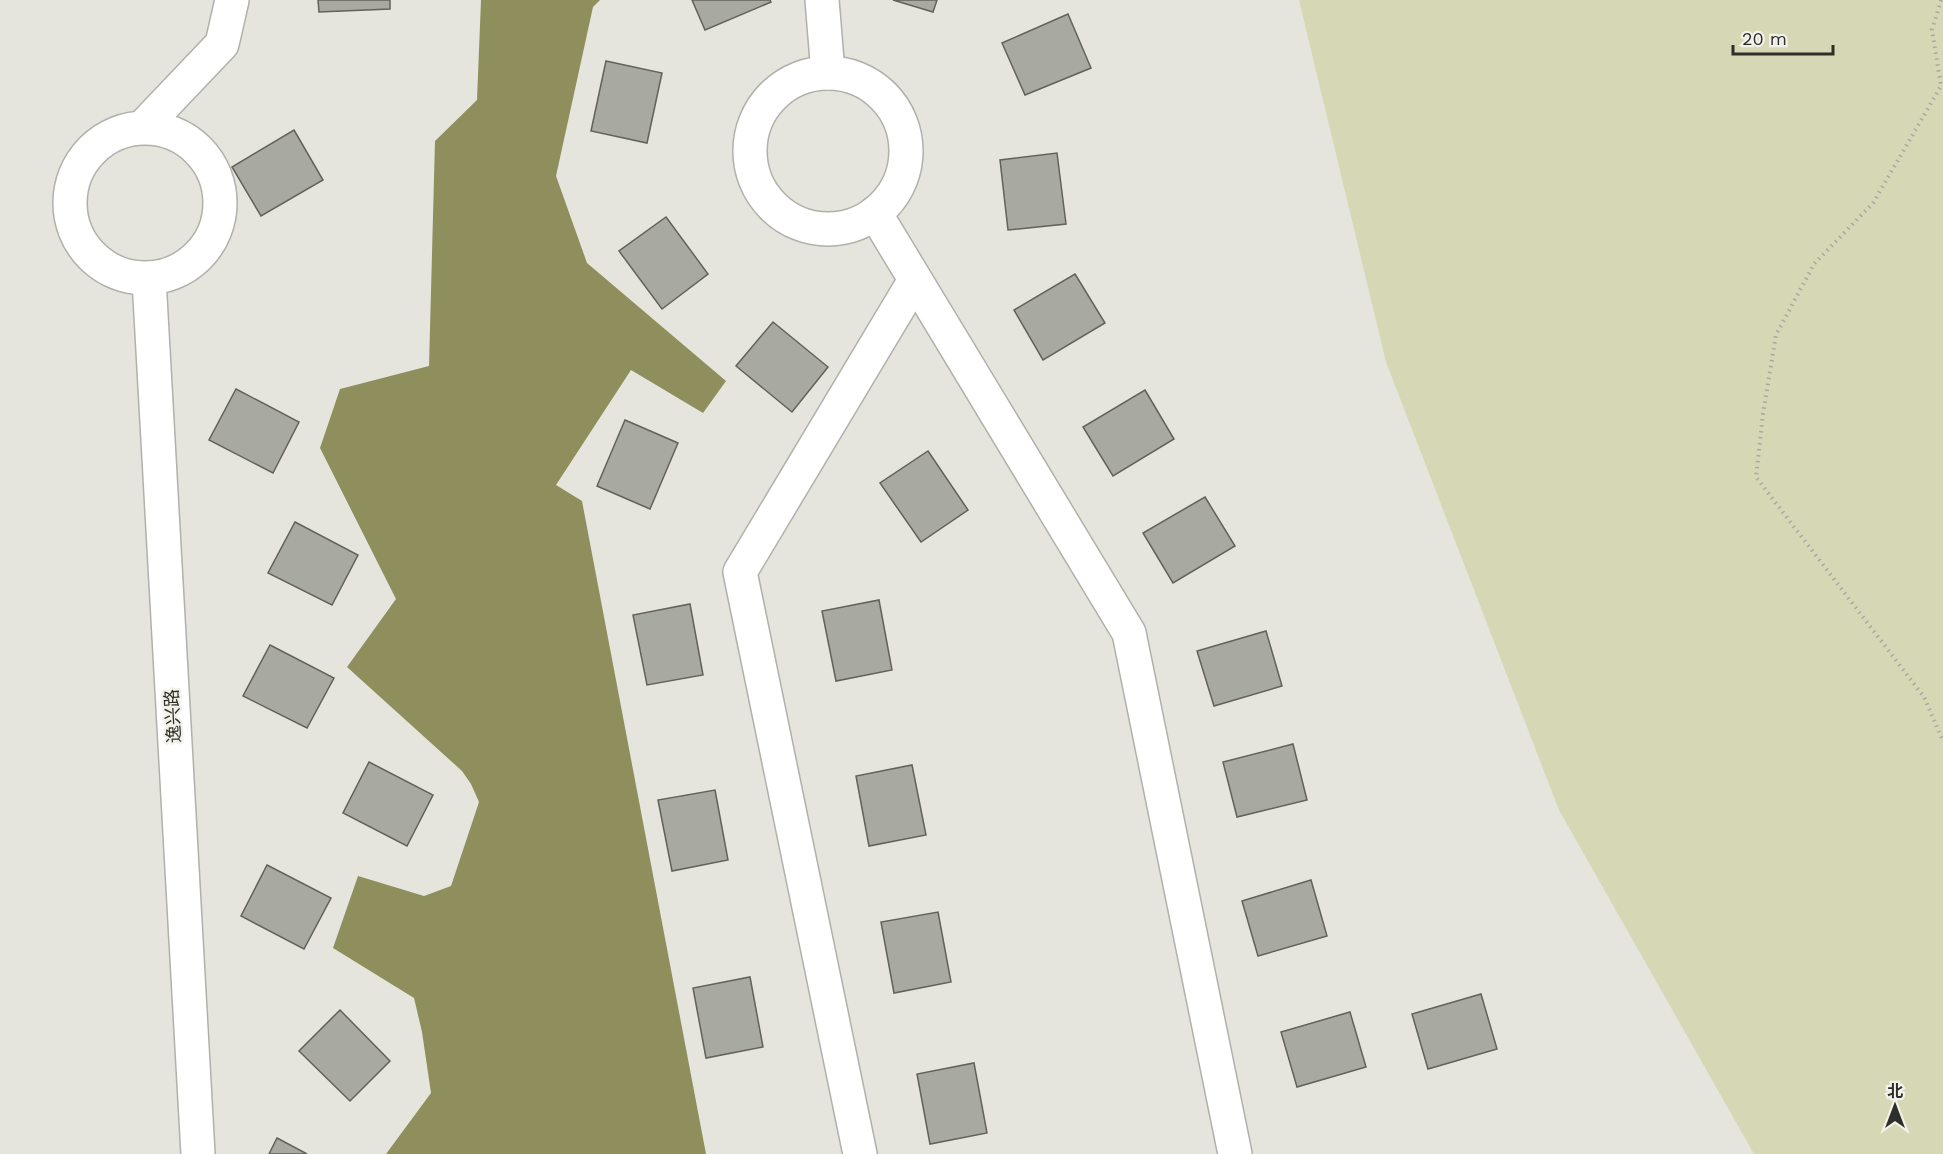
<svg xmlns="http://www.w3.org/2000/svg" width="1943" height="1154" viewBox="0 0 1943 1154" font-family="'Work Sans','Noto Sans SC',sans-serif">
<style>
.green{fill:#d6d7b4}
.water{fill:#8e8f5d}
.building{fill:#a8a9a1;stroke:#62625b;stroke-width:1.5}
.lines{fill:none;stroke-linecap:round;stroke-linejoin:round}
.minor-casing{stroke:#b0b1a9;stroke-width:36}
.path{stroke:#a9a9a3;stroke-width:4;stroke-dasharray:1.5 4.5;stroke-linecap:butt}
.minor{stroke:#fff;stroke-width:33}
.labels{text-anchor:middle;stroke-width:5;stroke-linejoin:round;paint-order:stroke}
.street-label{font-size:18px;fill:#2e2e2b;stroke:#f2f2ea}
</style>
<rect width="100%" height="100%" fill="#e5e5dd"/>
<polygon class="green" points="1299,0 1943,0 1943,1154 1754,1154 1559,810 1386,362"/>
<polygon class="water" points="481,0 600,0 593,7 556,176 587,263 726,381 703,413 631,370 556,485 582,501 706,1154 386,1154 431,1093 422,1032 414,998 333,948 358,876 424,896 451,886 479,802 471,784 462,771 347,667 396,599 320,448 340,389 429,366 435,141 477,100"/>
<g class="building">
<polygon points="318,0 390,0 390,9 319,12"/>
<polygon points="692,0 770,0 771,2 705,30"/>
<polygon points="893,0 937,0 933,12"/>
<polygon points="1068,14 1091,68 1025,95 1002,43"/>
<polygon points="606,61 662,73 647,143 591,131"/>
<polygon points="294,130 323,180 261,216 232,167"/>
<polygon points="1057,153 1066,224 1008,230 1000,160"/>
<polygon points="666,217 708,274 662,309 619,251"/>
<polygon points="1075,274 1105,323 1043,360 1014,310"/>
<polygon points="773,322 828,367 792,412 736,366"/>
<polygon points="236,389 299,422 273,473 209,440"/>
<polygon points="1145,390 1174,439 1113,476 1083,427"/>
<polygon points="625,420 678,443 650,509 597,486"/>
<polygon points="928,451 968,510 921,542 880,483"/>
<polygon points="1205,497 1235,546 1173,583 1143,533"/>
<polygon points="295,522 358,555 332,605 268,573"/>
<polygon points="879,600 892,670 836,681 822,611"/>
<polygon points="690,604 703,675 647,685 633,615"/>
<polygon points="1266,631 1282,686 1214,706 1197,651"/>
<polygon points="270,645 334,678 307,728 243,696"/>
<polygon points="1293,744 1307,800 1237,817 1223,762"/>
<polygon points="369,762 433,795 407,846 343,813"/>
<polygon points="912,765 926,835 869,846 856,776"/>
<polygon points="715,790 728,860 672,871 658,800"/>
<polygon points="267,865 331,898 304,949 241,916"/>
<polygon points="1311,880 1327,936 1258,956 1242,901"/>
<polygon points="938,912 951,982 894,993 881,922"/>
<polygon points="750,977 763,1047 706,1058 693,988"/>
<polygon points="1481,994 1497,1049 1428,1069 1412,1014"/>
<polygon points="340,1010 390,1061 350,1101 299,1051"/>
<polygon points="1350,1012 1366,1067 1297,1087 1281,1032"/>
<polygon points="974,1063 987,1133 930,1144 917,1074"/>
<polygon points="277,1138 307,1154 269,1154"/>
</g>
<g class="lines">
<defs>
<g id="minor">
<polyline points="822,0 828,73"/>
<circle cx="828" cy="151" r="78"/>
<polyline points="143,127 222,44 232,0"/>
<circle cx="145" cy="203" r="75"/>
<polyline points="875,213 1129,633 1235,1154"/>
<polyline points="149,279 198,1154"/>
<polyline points="860,1154 740,572 915,280"/>
</g>
</defs>
<use href="#minor" class="minor-casing"/>
<polyline class="path" points="1941,0 1932,30 1941,86 1873,203 1814,264 1776,335 1763,414 1756,477 1924,697 1943,741"/>
<use href="#minor" class="minor"/>
</g>
<g class="labels">
<g class="street-label">
<text transform="translate(173 716) rotate(-93)" y="6">逸兴路</text>
</g>
</g>
<g transform="translate(1895 1106)" stroke="#f2f2ea" stroke-width="4.5" paint-order="stroke">
<path d="M0-4.5L10 22L0 15L-10 22Z" fill="#2e2e2b"/>
<text y="-9" font-size="16" font-weight="bold" text-anchor="middle" fill="#2e2e2b">北</text>
</g>
<path d="M1733 45v9h100v-9" fill="none" stroke="#2e2e2b" stroke-width="3"/>
<text x="1742" y="45" font-size="18" fill="#2e2e2b" stroke="#f2f2ea" stroke-width="4.5" paint-order="stroke">20 m</text>
</svg>
